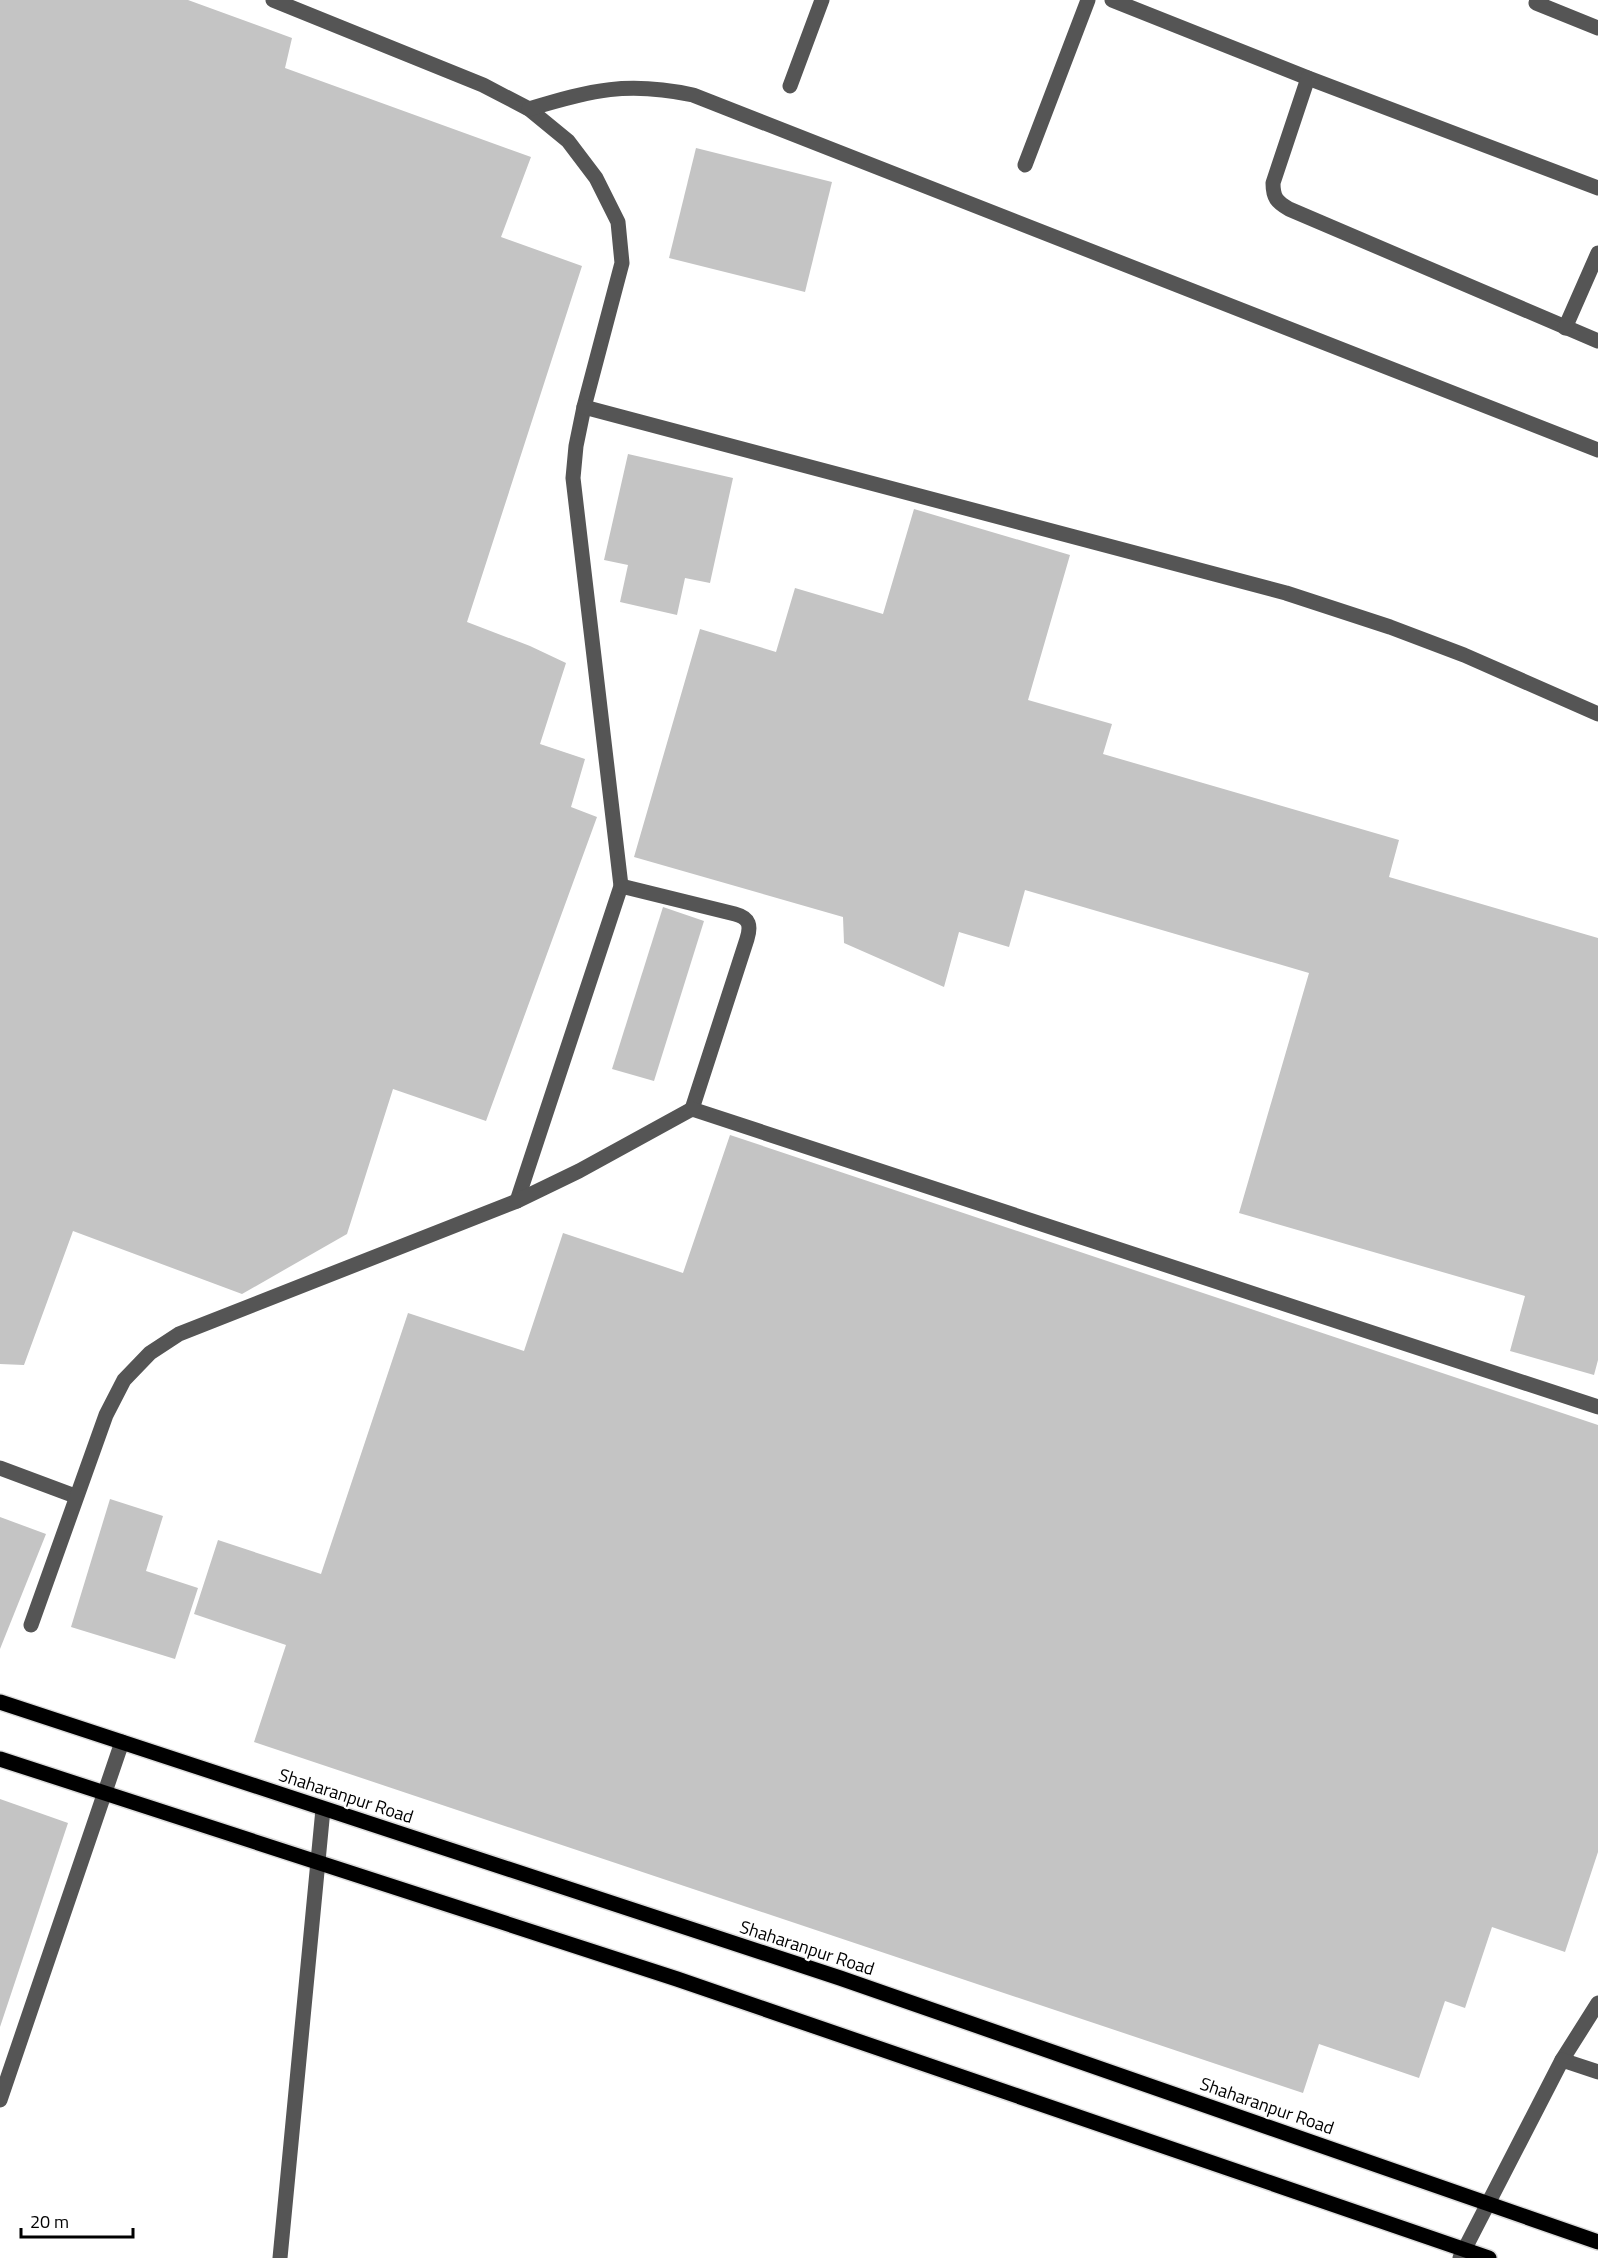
<svg xmlns="http://www.w3.org/2000/svg" width="1598" height="2258" viewBox="0 0 1598 2258" font-family="'Titillium Web',sans-serif">
<style>
.building{fill:#c4c4c4}
.lines{fill:none;stroke-linecap:round;stroke-linejoin:round}
.major-casing{stroke:#dbdbdb;stroke-width:18}
.minor{stroke:#555;stroke-width:15}
.major{stroke:#000;stroke-width:15}
.labels{text-anchor:middle;stroke-width:4.5;stroke-linejoin:round;paint-order:stroke}
.street-label{font-size:18px;fill:#000;stroke:#fff}
</style>
<rect width="100%" height="100%" fill="#fff"/>
<g class="building">
<polygon points="0,0 188,0 292,38 285,68 531,157 501,237 582,266 467,622 530,646 566,663 540,744 585,759 571,807 597,817 486,1121 393,1089 347,1234 242,1294 73,1231 24,1365 0,1364"/>
<polygon points="696,148 832,182 805,292 669,258"/>
<polygon points="628,454 733,478 710,583 685,578 677,615 620,602 628,565 604,560"/>
<polygon points="914,509 1070,555 1028,700 1112,724 1103,754 1399,840 1389,877 1598,938 1598,1360 1594,1375 1510,1351 1525,1296 1239,1213 1309,973 1025,890 1009,947 959,932 944,987 844,943 843,917 634,857 700,629 776,652 795,588 883,614"/>
<polygon points="663,907 704,921 654,1081 612,1069"/>
<polygon points="730,1135 1598,1425 1598,1852 1565,1952 1492,1927 1465,2008 1445,2001 1419,2078 1319,2044 1303,2093 254,1742 286,1645 194,1614 218,1540 321,1574 408,1313 524,1351 563,1233 683,1273"/>
<polygon points="110,1499 163,1516 146,1571 198,1588 175,1659 71,1627"/>
<polygon points="0,1517 46,1534 0,1649"/>
<polygon points="0,1799 68,1823 0,2027"/>
</g>
<g class="lines">
<defs>
<g id="major">
<polyline points="0,1702 840,1978 1598,2242"/>
<polyline points="0,1759 677,1979 1489,2258"/>
</g>
</defs>
<use href="#major" class="major-casing"/>
<g class="minor">
<polyline points="273,0 483,85 529,109 568,141 596,178 618,222 622,263 584,407 576,446 573,478 621,886 517,1201"/>
<polyline points="1112,0 1308,78 1598,188"/>
<polyline points="1536,3 1598,28"/>
<path d="M 1308,78 L 1273,183 C 1273,198 1277,202 1289,209 L 1598,341"/>
<polyline points="790,86 822,0"/>
<path d="M 529,109 C 592,90 627,81 693,95 L 1598,450"/>
<polyline points="1025,165 1088,0"/>
<polyline points="1565,328 1598,253"/>
<polyline points="584,407 1286,593 1390,627 1464,655 1598,714"/>
<path d="M 621,886 L 735,914 C 750,918 751,926 747,939 L 692,1109"/>
<polyline points="0,1468 75,1496"/>
<polyline points="31,1625 106,1415 124,1380 150,1353 179,1334 517,1201 579,1171 692,1109 1598,1407"/>
<polyline points="1562,2060 1598,2003"/>
<polyline points="0,2100 122,1742"/>
<polyline points="280,2258 323,1809"/>
<polyline points="1460,2258 1562,2060 1598,2072"/>
</g>
<use href="#major" class="major"/>
</g>
<g class="labels">
<g class="street-label">
<text transform="translate(346 1796) rotate(18)" y="6">Shaharanpur Road</text>
<text transform="translate(807 1948) rotate(18)" y="6">Shaharanpur Road</text>
<text transform="translate(1267 2106) rotate(19)" y="6">Shaharanpur Road</text>
</g>
</g>
<path d="M21 2228v9h112v-9" fill="none" stroke="#000000" stroke-width="3"/>
<text x="30" y="2228" font-size="18" fill="#000000" stroke="#ffffff" stroke-width="4.5" paint-order="stroke">20 m</text>
</svg>
